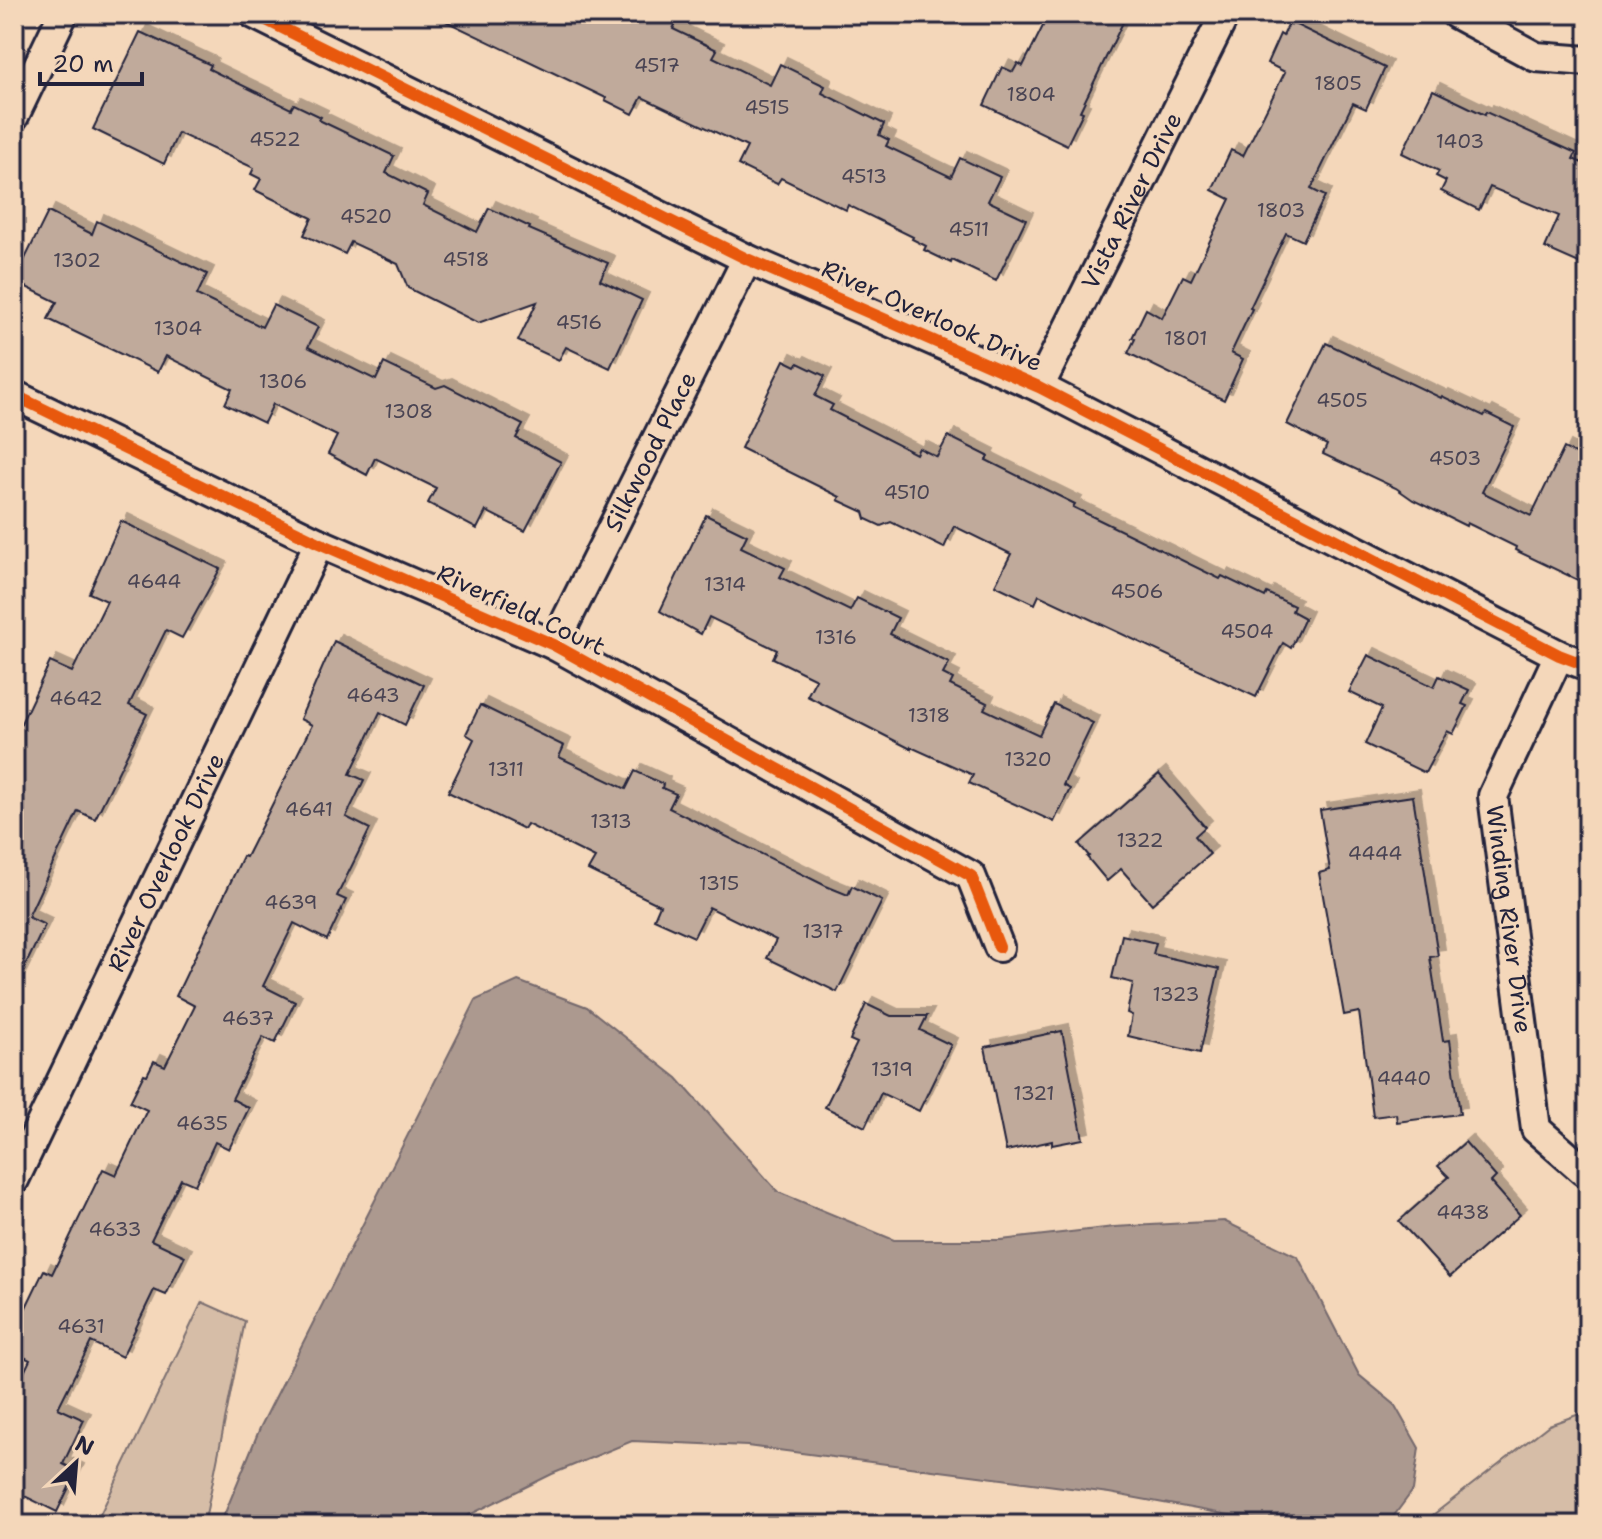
<svg xmlns="http://www.w3.org/2000/svg" width="1602" height="1539" viewBox="0 0 1602 1539" font-family="'Shantell Sans',sans-serif">
<style>
.green{fill:#d6bda7;stroke:#7c7071;stroke-width:2}
.water{fill:#ac998f;stroke:#75696d;stroke-width:2}
.building{fill:#c0aa9b;stroke:#22223b;stroke-width:2;filter:url(#shadow)}
.lines{fill:none;stroke-linecap:round;stroke-linejoin:round}
.minor-casing{stroke:#22223b;stroke-width:34}
.minor{stroke:#f4d7ba;stroke-width:28}
.cycleway-casing{stroke:#f4d7ba;stroke-width:17}
.cycleway{stroke:#e8590c;stroke-width:12}
.labels{text-anchor:middle;stroke-width:7;stroke-linejoin:round;paint-order:stroke}
.number-label{font-size:20px;fill:#4a4453}
.street-label{font-size:24px;fill:#22223b;stroke:#f4d7ba}
</style>
<defs>
<filter id="shadow"><feDropShadow dx="7" dy="-7" stdDeviation="0" flood-color="#0004"/></filter>
</defs>
<rect width="100%" height="100%" fill="#f4d7ba"/>
<filter id="ink" filterUnits="userSpaceOnUse"><feTurbulence type="fractalNoise" baseFrequency=".0125" numOctaves="2"/><feDisplacementMap in="SourceGraphic" scale="16" xChannelSelector="R" yChannelSelector="G"/><feConvolveMatrix kernelMatrix="1 2 1 2 8 2 1 2 1" color-interpolation-filters="sRGB"/></filter>
<g filter="url(#ink)">
<g class="green">
<polygon points="202,1302 245,1321 204,1525 95,1525"/>
<polygon points="1588,1411 1588,1525 1420,1525 1549,1425"/>
</g>
<polygon class="water" points="518,981 587,1007 677,1078 778,1192 894,1240 1001,1240 1114,1227 1224,1221 1298,1257 1359,1375 1394,1404 1419,1448 1413,1490 1387,1525 1284,1525 1109,1493 747,1446 632,1441 552,1474 449,1525 220,1525 260,1428 476,1000"/>
<g class="building">
<polygon points="431,14 680,14 673,29 717,50 713,57 770,85 780,64 825,86 822,93 884,124 879,135 889,140 886,146 951,177 960,158 1000,177 988,201 1026,219 996,281 952,260 951,263 924,250 926,246 912,239 913,237 848,205 846,210 781,178 777,184 738,165 747,147 642,97 633,114 605,100 606,98"/>
<polygon points="1049,14 1127,14 1080,111 1083,112 1067,145 984,105 1002,67 1013,72 1018,63 1023,66"/>
<polygon points="1290,22 1385,68 1366,109 1353,103 1311,189 1325,196 1303,241 1286,233 1250,308 1252,309 1231,353 1243,359 1224,400 1128,353 1135,339 1132,338 1146,309 1162,318 1183,276 1191,280 1230,199 1212,190 1231,150 1243,156 1285,72 1267,63 1280,34 1283,36"/>
<polygon points="140,32 211,65 209,69 291,109 294,104 321,117 319,120 394,156 386,173 428,194 423,205 477,232 489,208 530,227 529,229 608,263 600,280 642,300 610,368 566,347 559,360 518,341 537,302 478,323 408,288 398,264 351,242 345,254 304,235 312,218 255,190 261,179 251,174 254,168 178,133 164,164 93,129"/>
<polygon points="1433,90 1485,115 1486,112 1576,153 1573,159 1582,163 1588,148 1588,267 1545,248 1559,216 1490,187 1479,210 1441,191 1446,181 1436,176 1439,171 1402,153"/>
<polygon points="48,212 92,234 97,221 207,274 197,295 262,327 273,305 318,327 308,347 376,380 384,363 436,388 445,385 523,425 516,438 561,462 525,531 486,511 477,529 428,503 436,488 375,458 367,475 328,454 337,436 273,404 264,423 225,404 232,389 166,356 158,372 48,319 57,302 14,281"/>
<polygon points="1326,343 1441,398 1442,396 1484,416 1486,413 1514,427 1482,492 1531,516 1564,448 1588,460 1588,585 1515,550 1516,547 1467,523 1466,526 1413,500 1396,488 1323,454 1327,445 1287,424"/>
<polygon points="784,360 796,366 798,363 825,376 815,396 833,405 830,410 916,454 919,448 937,457 948,436 988,456 986,460 1075,504 1073,507 1220,579 1222,576 1265,597 1267,593 1294,606 1292,611 1305,618 1291,648 1283,643 1256,697 1039,595 1035,604 995,585 1011,554 954,526 944,548 891,522 881,526 866,519 864,512 838,500 840,497 741,448"/>
<polygon points="706,515 747,535 741,547 785,568 780,577 850,611 857,598 898,618 890,634 949,663 943,674 953,679 950,685 987,703 984,709 1039,735 1054,704 1093,723 1063,785 1070,789 1054,822 969,783 973,775 911,747 911,749 807,696 816,679 773,658 777,650 709,617 701,634 660,611"/>
<polygon points="121,521 220,569 182,638 166,630 129,705 147,714 95,819 78,811 48,874 28,917 45,925 14,989 14,738 50,662 72,672 107,601 89,593"/>
<polygon points="334,641 424,685 405,725 380,712 350,774 364,780 346,817 370,829 337,896 346,900 327,940 294,923 263,986 295,1002 275,1043 263,1037 232,1099 249,1108 229,1149 215,1142 195,1185 181,1179 151,1240 185,1256 166,1295 154,1290 122,1357 91,1342 58,1408 84,1420 63,1464 77,1471 57,1512 14,1491 14,1393 30,1360 14,1352 14,1332 44,1270 52,1274 103,1169 116,1175 147,1110 130,1102 144,1074 147,1075 154,1061 165,1066 195,1006 176,996 243,856 246,857 312,725 300,719"/>
<polygon points="1368,655 1434,687 1439,676 1469,690 1462,704 1467,706 1453,734 1447,731 1425,773 1365,744 1382,708 1349,692"/>
<polygon points="480,705 564,746 559,757 626,789 635,771 663,784 662,788 676,794 669,808 826,886 848,895 852,886 882,901 837,992 767,958 776,940 709,907 694,937 654,919 660,905 588,870 595,858 527,824 524,829 448,792 474,739 466,734"/>
<polygon points="1159,774 1205,827 1195,836 1210,854 1152,904 1121,869 1107,881 1087,857 1089,856 1079,844"/>
<polygon points="1413,796 1438,956 1430,957 1443,1041 1450,1040 1460,1114 1397,1122 1396,1114 1373,1117 1359,1012 1344,1015 1319,873 1330,870 1320,810"/>
<polygon points="1122,935 1156,943 1153,954 1219,969 1200,1053 1128,1036 1132,1015 1127,1013 1133,983 1112,978"/>
<polygon points="866,1004 891,1016 927,1016 920,1030 951,1045 919,1111 881,1093 865,1127 825,1107 857,1043 850,1040"/>
<polygon points="1062,1031 1083,1139 1052,1145 1052,1141 1006,1151 985,1047"/>
<polygon points="1465,1142 1496,1177 1491,1182 1520,1215 1450,1277 1399,1221 1449,1177 1438,1166"/>
</g>
<g class="lines">
<defs>
<g id="minor">
<polyline points="254,14 747,259 1039,387 1559,655 1588,666"/>
<polyline points="1456,14 1536,57 1588,61"/>
<polyline points="14,116 63,14"/>
<path id="s1" d="M 1039,387 L 1225,14"/>
<polyline points="14,395 319,543 554,645 971,876 999,947"/>
<path id="s2" d="M 554,645 L 747,259"/>
<path id="s3" d="M 1559,655 L 1493,796 L 1536,1129 L 1584,1171 L 1588,1170"/>
<path id="s4" d="M 14,1180 L 319,543"/>
</g>
</defs>
<use href="#minor" class="minor-casing"/>
<use href="#minor" class="minor"/>
<defs>
<g id="cycleway">
<polyline points="254,14 747,259 1039,387 1559,655 1588,666"/>
<polyline points="14,395 319,543 554,645 971,876 999,947"/>
</g>
</defs>
<use href="#cycleway" class="cycleway-casing"/>
<use href="#cycleway" class="cycleway"/>
</g>
</g>
<g class="labels">
<g class="number-label">
<text x="657" y="72">4517</text>
<text x="1338" y="90">1805</text>
<text x="1031" y="101">1804</text>
<text x="767" y="114">4515</text>
<text x="275" y="146">4522</text>
<text x="1460" y="148">1403</text>
<text x="864" y="183">4513</text>
<text x="1281" y="217">1803</text>
<text x="366" y="223">4520</text>
<text x="969" y="236">4511</text>
<text x="466" y="266">4518</text>
<text x="77" y="267">1302</text>
<text x="579" y="329">4516</text>
<text x="178" y="335">1304</text>
<text x="1186" y="345">1801</text>
<text x="283" y="388">1306</text>
<text x="1342" y="407">4505</text>
<text x="409" y="418">1308</text>
<text x="1455" y="465">4503</text>
<text x="907" y="499">4510</text>
<text x="154" y="588">4644</text>
<text x="725" y="591">1314</text>
<text x="1137" y="598">4506</text>
<text x="1247" y="638">4504</text>
<text x="836" y="644">1316</text>
<text x="373" y="702">4643</text>
<text x="76" y="705">4642</text>
<text x="929" y="722">1318</text>
<text x="1028" y="766">1320</text>
<text x="506" y="776">1311</text>
<text x="309" y="816">4641</text>
<text x="611" y="828">1313</text>
<text x="1140" y="847">1322</text>
<text x="1375" y="860">4444</text>
<text x="719" y="890">1315</text>
<text x="291" y="909">4639</text>
<text x="823" y="938">1317</text>
<text x="1176" y="1001">1323</text>
<text x="248" y="1025">4637</text>
<text x="892" y="1076">1319</text>
<text x="1404" y="1085">4440</text>
<text x="1034" y="1100">1321</text>
<text x="202" y="1130">4635</text>
<text x="1463" y="1219">4438</text>
<text x="115" y="1236">4633</text>
<text x="81" y="1333">4631</text>
</g>
<g class="street-label">
<text dy="8" stroke="none"><textPath href="#s1" startOffset="208">Vista River Drive</textPath></text>
<text transform="translate(932 316) rotate(24)" y="8">River Overlook Drive</text>
<text dy="8" stroke="none"><textPath href="#s2" startOffset="216">Silkwood Place</textPath></text>
<text transform="translate(521 610) rotate(25)" y="8">Riverfield Court</text>
<text dy="8" stroke="none"><textPath href="#s4" startOffset="352">River Overlook Drive</textPath></text>
<text dy="8" stroke="none"><textPath href="#s3" startOffset="280">Winding River Drive</textPath></text>
</g>
</g>
<rect width="1602" height="1539" fill="none" stroke="#f4d7ba" stroke-width="48"/>
<rect x="24" y="24" width="1554" height="1491" fill="none" stroke="#22223b" stroke-width="3" filter="url(#ink)"/>
<g transform="translate(76 1463) rotate(26)" stroke="#f4d7ba" stroke-width="6" paint-order="stroke">
<path d="M0-6L14 30L0 20L-14 30Z" fill="#22223b"/>
<text y="-12" font-size="22" font-weight="bold" text-anchor="middle" fill="#22223b">N</text>
</g>
<path d="M40 72v12h102v-12" fill="none" stroke="#22223b" stroke-width="4"/>
<text x="52" y="72" font-size="24" fill="#22223b" stroke="#f4d7ba" stroke-width="6" paint-order="stroke">20 m</text>
</svg>
